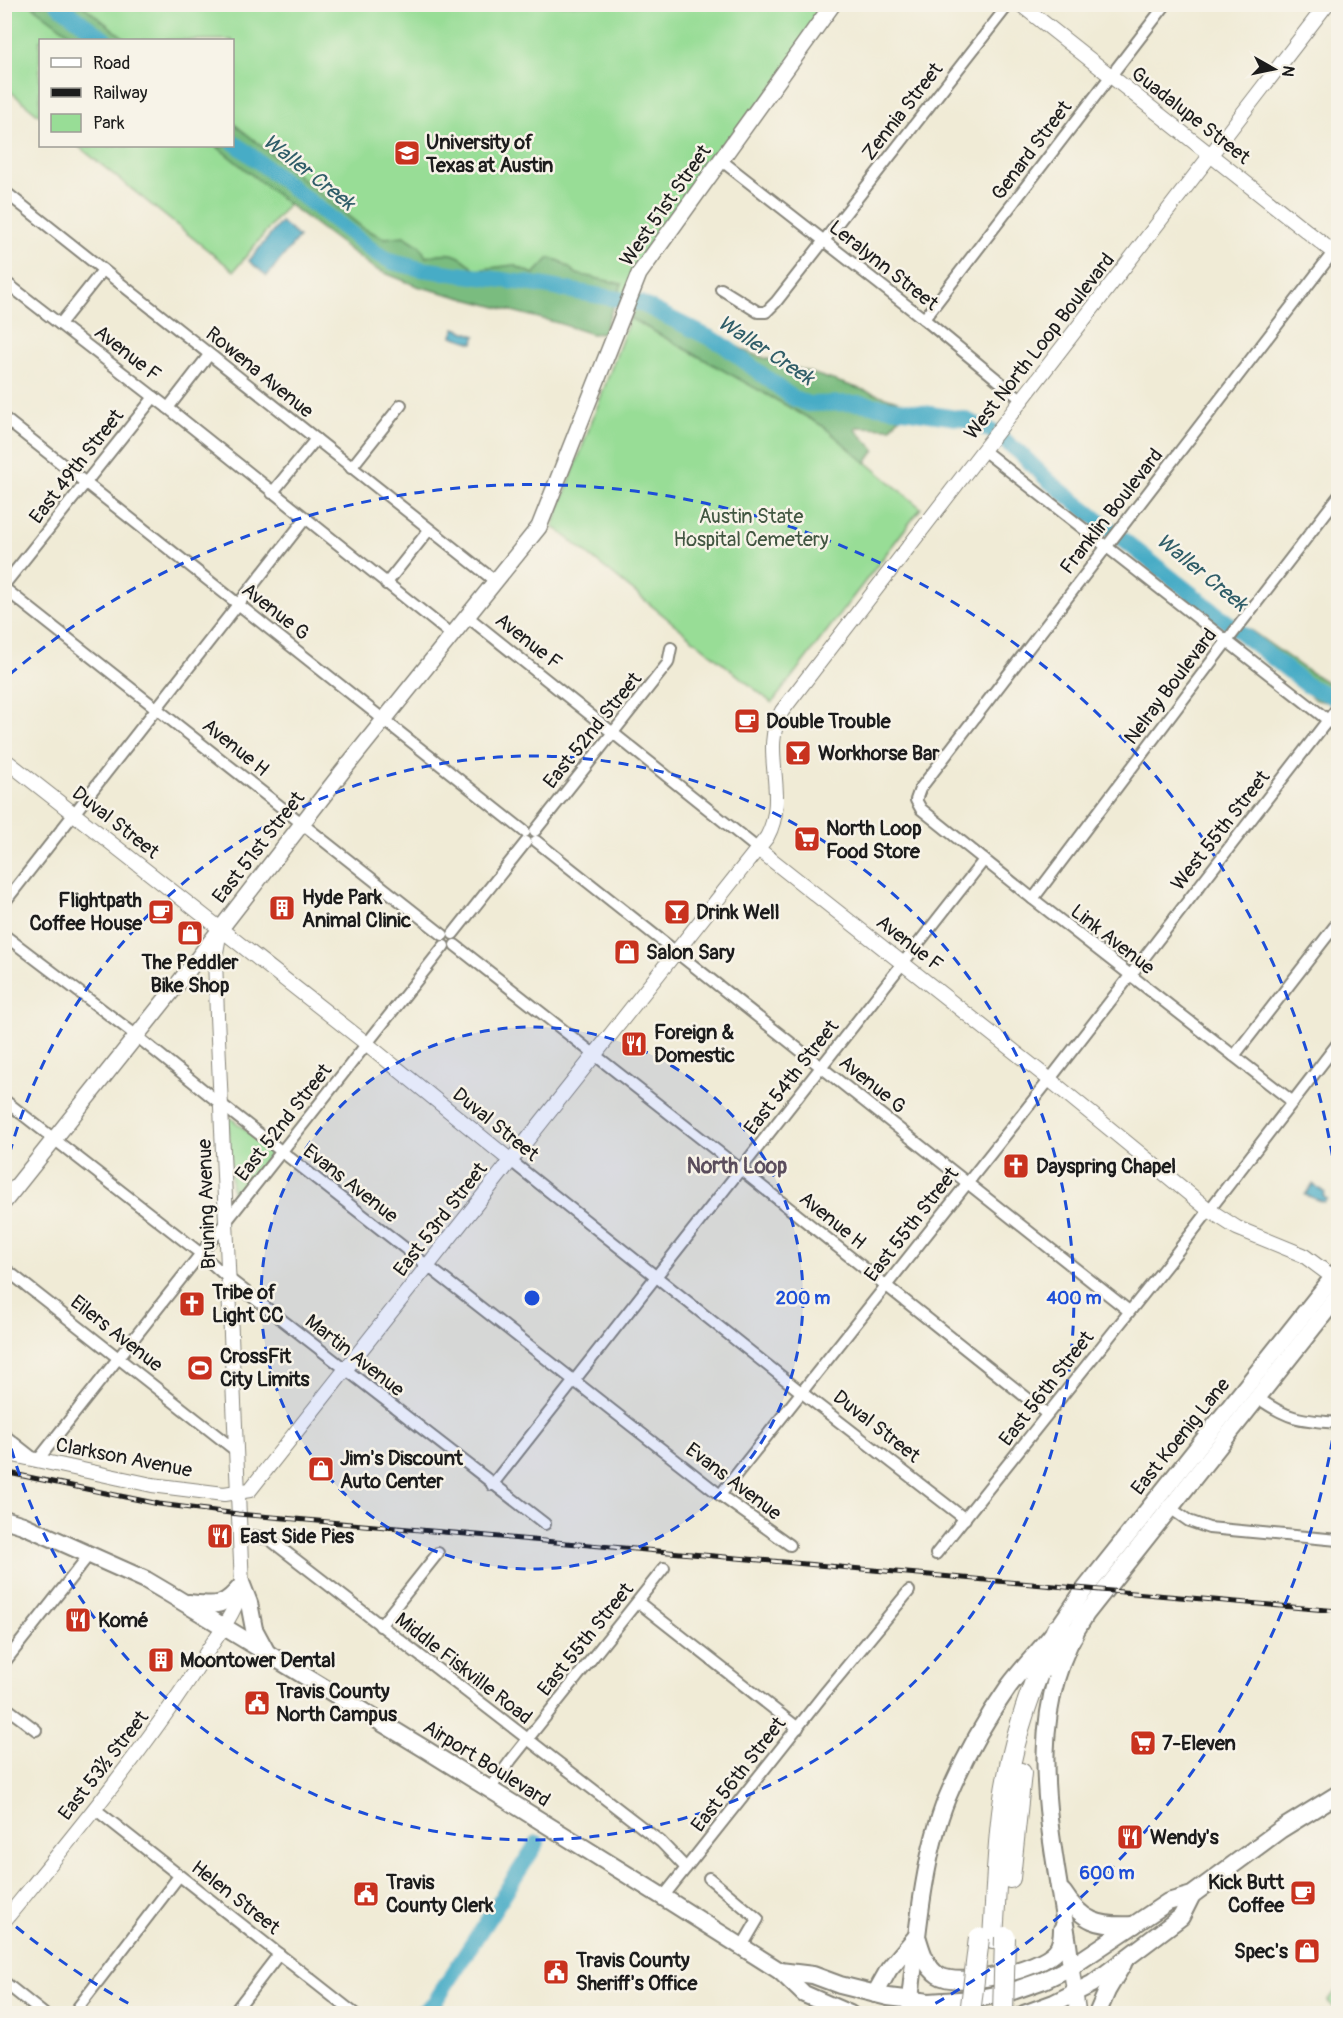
<svg xmlns="http://www.w3.org/2000/svg" width="1343" height="2018" viewBox="0 0 1343 2018" font-family="Pangolin,sans-serif">
<style>
.green{fill:#98dd96;stroke:#5a7c59;stroke-width:1.5}
.forest{fill:#7abc7f;stroke:#4b6c4e;stroke-width:1.5}
.water{fill:#47acc6;stroke:#326471;stroke-width:1.5}
.lines{fill:none;stroke-linecap:round;stroke-linejoin:round}
.river{stroke:#47acc6;stroke-width:16}
.minor-casing{stroke:#868479;stroke-width:14}
.tertiary-casing{stroke:#868479;stroke-width:16}
.secondary-casing{stroke:#868479;stroke-width:18}
.primary-casing{stroke:#868479;stroke-width:20}
.motorway-casing{stroke:#868479;stroke-width:22}
.minor{stroke:#fff;stroke-width:10}
.tertiary{stroke:#fff;stroke-width:14}
.secondary{stroke:#fff;stroke-width:15}
.primary{stroke:#fff;stroke-width:16}
.motorway{stroke:#fff;stroke-width:20}
.rail-casing{stroke:#1c1c1c;stroke-width:5}
.rail{stroke:#f7f3e8;stroke-width:3;stroke-dasharray:9;stroke-linecap:butt}
.motorway-bridge-casing{stroke:#868479;stroke-width:22;stroke-linecap:butt}
.motorway-bridge{stroke:#fff;stroke-width:20}
.ring{fill:none;stroke:#1d4ed8;stroke-width:3;stroke-dasharray:10 8}
.labels{text-anchor:middle;stroke-width:5;stroke-linejoin:round;paint-order:stroke}
.street-label{font-size:20px;fill:#1c1c1c;stroke:#f7f3e8}
.poi-label{font-size:20px;font-weight:bold;fill:#1c1c1c;stroke:#f7f3e8;text-anchor:start}
.park-label{font-size:20px;fill:#415641;stroke:#f7f3e8}
.water-label{font-size:21px;font-style:italic;fill:#2f5d68;stroke:#f7f3e8}
.neighbourhood-label{font-size:21px;font-weight:bold;fill:#5a4d5c;stroke:#f7f3e8}
.centre{fill:#1d4ed8;stroke:#f7f3e8;stroke-width:3}
.ring-label{font-size:18px;text-anchor:middle;font-weight:bold;fill:#1d4ed8;stroke:#f7f3e8;stroke-width:5;stroke-linejoin:round;paint-order:stroke}
</style>
<rect width="100%" height="100%" fill="#f7f3e8"/>
<filter id="ink" filterUnits="userSpaceOnUse"><feTurbulence type="fractalNoise" baseFrequency=".0167" numOctaves="2"/><feDisplacementMap in="SourceGraphic" scale="12" xChannelSelector="R" yChannelSelector="G"/><feConvolveMatrix kernelMatrix="1 2 1 2 8 2 1 2 1" color-interpolation-filters="sRGB"/></filter>
<filter id="wash" filterUnits="userSpaceOnUse"><feTurbulence type="fractalNoise" baseFrequency=".008" numOctaves="4" result="noise"/><feDisplacementMap in="SourceGraphic" scale="24" xChannelSelector="R" yChannelSelector="G"/><feGaussianBlur stdDeviation="1.35" result="paint"/><feColorMatrix in="noise" values="0 0 0 0 0 0 0 0 0 0 0 0 0 0 0 0 0 1.4 0 .05"/><feComposite in="paint" operator="in"/></filter>
<g filter="url(#wash)">
<rect width="100%" height="100%" fill="#f0ebd6"/>
<g class="green">
<polygon points="4,5 833,5 646,263 623,312 608,298 421,269 298,192 234,271 78,146 232,146 232,40 40,40 40,116 5,87"/>
<polygon points="630,318 823,426 921,508 772,703 553,526"/>
<polygon points="231,1118 272,1152 238,1196 235,1197 232,1195 228,1120"/>
<polygon points="1338,1988 1338,2014 1328,2001"/>
</g>
<g class="forest">
<polygon points="31,5 82,5 127,40 78,40"/>
<path d="M 233,123 L 363,228 L 384,238 L 404,236 L 420,246 L 426,257 C 450,250 459,253 476,270 L 513,265 L 534,274 L 549,258 L 560,261 L 577,274 L 622,284 L 603,333 L 592,334 L 558,323 L 417,286 L 375,269 L 292,207 L 216,146 L 232,146 Z"/>
<polygon points="640,298 752,354 910,405 960,415 984,425 980,430 960,420 904,411 891,428 857,427 855,429 875,450 866,463 823,426 630,318"/>
<polygon points="1249,629 1305,669 1338,689 1338,693 1331,703 1316,700 1240,640"/>
</g>
<g class="water">
<polygon points="281,222 299,237 267,276 249,261"/>
<polygon points="455,328 476,336 473,343 452,336"/>
<polygon points="1313,1184 1325,1193 1323,1196 1327,1199 1324,1202 1305,1195"/>
</g>
<g class="lines">
<g class="river">
<polyline points="57,4 105,40"/>
<polyline points="232,141 376,253 393,262 421,269 539,285 640,303 722,344 793,398 808,404 858,403 963,419 992,431 1019,452 1050,482 1308,686 1338,699"/>
<polyline points="420,2014 434,2003 537,1843"/>
</g>
</g>
</g>
<g filter="url(#ink)">
<g class="lines">
<defs>
<g id="minor">
<polyline points="722,161 924,319 1022,400"/>
<polyline points="4,191 495,581"/>
<polyline points="4,281 168,408 453,636"/>
<polyline points="721,289 758,312 766,312 776,302 1009,4"/>
<polyline points="924,319 1166,4"/>
<polyline points="60,324 103,270"/>
<polyline points="168,408 209,355"/>
<polyline points="4,418 525,832"/>
<polyline points="983,450 1338,728"/>
<polyline points="351,468 401,405"/>
<polyline points="272,493 316,439"/>
<polyline points="386,584 429,530"/>
<polyline points="4,585 154,397"/>
<polyline points="4,588 443,935"/>
<polyline points="468,617 758,849"/>
<polyline points="535,831 668,663 671,648"/>
<polyline points="536,841 1129,1311"/>
<polyline points="1033,899 1227,641 1338,497"/>
<polyline points="4,903 305,519"/>
<polyline points="453,934 526,842"/>
<polyline points="4,935 129,1030 212,1097 720,1495 790,1545"/>
<polyline points="455,945 740,1169 1047,1414"/>
<polyline points="1234,1056 1338,922"/>
<polyline points="4,1100 200,1253 228,1278 545,1524"/>
<polyline points="1293,1102 1033,899 921,809 916,800 920,789 1338,246"/>
<polyline points="511,1161 801,1392 965,1519"/>
<polyline points="4,1268 235,1450"/>
<path d="M 1258,1398 C 1289,1420 1301,1420 1338,1423"/>
<polyline points="4,1435 37,1461 444,946"/>
<polyline points="492,1485 984,860"/>
<polyline points="720,1495 1054,1074 1338,707"/>
<polyline points="1170,1508 1189,1521 1209,1528 1338,1540"/>
<polyline points="239,1536 253,1536 269,1539 661,1842 686,1868"/>
<polyline points="936,1554 1170,1261 1338,1043"/>
<polyline points="638,1602 798,1728"/>
<polyline points="380,1626 438,1553"/>
<polyline points="4,1663 89,1555"/>
<polyline points="4,1706 36,1730"/>
<polyline points="490,1789 511,1760 664,1568"/>
<polyline points="95,1809 355,2014"/>
<polyline points="709,1878 758,1919 741,1948"/>
<polyline points="663,1897 824,1694 909,1591"/>
<polyline points="4,1982 44,2014"/>
<polyline points="73,2014 179,1876"/>
<polyline points="233,2014 279,1954"/>
</g>
<g id="tertiary">
<polyline points="1020,4 1338,256"/>
<polyline points="4,759 367,1044 511,1161"/>
<polyline points="758,849 1044,1075 1209,1210 1237,1228 1303,1255 1338,1281"/>
<path d="M 4,1453 L 152,1485 L 224,1494 L 250,1490 L 767,837 C 790,794 759,751 782,711 L 1327,4"/>
<path d="M 4,1921 C 74,1835 144,1751 203,1658 C 217,1635 237,1612 242,1585 L 217,1016 L 215,958 L 220,930"/>
</g>
<g id="secondary">
<polyline points="4,1202 177,985 342,772 539,527 639,274 833,4"/>
<polyline points="1071,1967 1078,2014"/>
<polyline points="910,2014 910,2000"/>
</g>
<g id="primary">
<polyline points="4,1519 23,1525 146,1580 168,1593 425,1749 663,1897 780,1971 804,1994 850,2014"/>
<path d="M 189,1603 C 217,1606 223,1608 242,1585 L 249,1603 L 254,1629 L 267,1653"/>
<path d="M 1063,1892 C 1082,1922 1099,1927 1134,1925"/>
<path d="M 918,1939 C 922,1952 926,1967 938,1975 C 959,1989 1040,1970 1056,1951 C 1061,1945 1062,1937 1062,1929"/>
<path d="M 1071,1967 C 1057,1848 1014,1723 1086,1614 L 1338,1296"/>
<polyline points="780,1971 813,1975 840,1985 888,1997 929,2002 974,1999 1010,1992 1044,1980 1071,1967 1168,1902 1192,1895 1280,1830 1338,1794"/>
<polyline points="875,1994 889,1969 916,1937"/>
<path d="M 910,2000 C 917,1936 923,1857 947,1798 C 963,1760 985,1720 1009,1686 C 1024,1666 1041,1649 1056,1630 C 1067,1617 1075,1602 1085,1589 L 1338,1271"/>
<polyline points="1024,2014 1054,2003 1092,1984 1181,1917 1192,1895"/>
<polyline points="1097,2014 1107,1991 1123,1964"/>
</g>
<g id="motorway">
<polyline points="1051,1667 1073,1634"/>
<polyline points="1010,1878 1021,1773"/>
<path d="M 993,1938 C 996,1894 997,1848 1003,1805 C 1011,1743 1031,1685 1057,1629"/>
</g>
</defs>
<use href="#minor" class="minor-casing"/>
<use href="#tertiary" class="tertiary-casing"/>
<use href="#secondary" class="secondary-casing"/>
<use href="#primary" class="primary-casing"/>
<use href="#motorway" class="motorway-casing"/>
<use href="#minor" class="minor"/>
<use href="#tertiary" class="tertiary"/>
<use href="#secondary" class="secondary"/>
<use href="#primary" class="primary"/>
<use href="#motorway" class="motorway"/>
<defs>
<polyline id="rail" points="4,1472 159,1504 238,1514 1338,1611"/>
</defs>
<use href="#rail" class="rail-casing"/>
<use href="#rail" class="rail"/>
<defs>
<g id="motorway-bridge">
<polyline points="970,2014 979,1938"/>
<polyline points="1003,2014 1005,1937"/>
</g>
</defs>
<use href="#motorway-bridge" class="motorway-bridge-casing"/>
<use href="#motorway-bridge" class="motorway-bridge"/>
</g>
</g>
<circle cx="532" cy="1298" r="271" fill="#1d4ed8" fill-opacity=".12"/>
<g class="ring">
<circle cx="532" cy="1298" r="271"/>
<path d="M5 1171A542 542 0 1 1 5 1425"/>
<path d="M1338 1404A813 813 0 0 1 920 2012M144 2012A813 813 0 0 1 9 1921M9 675A813 813 0 0 1 1338 1192"/>
</g>
<defs>
<symbol id="university-square" viewBox="-11 -11 22 22"><rect x="-9" y="-9" width="18" height="18" rx="4" fill="#c8321e" stroke="#f7f3e8"/><path d="M0-5L7-2L0 1L-7-2ZM-4 1L0 2.5L4 1V4Q0 6-4 4Z" fill="#fff"/></symbol>
<symbol id="cafe-square" viewBox="-11 -11 22 22"><rect x="-9" y="-9" width="18" height="18" rx="4" fill="#c8321e" stroke="#f7f3e8"/><path d="M-5.5-4.5H6V0H3Q3 3.5 0 3.5H-2.5Q-5.5 3.5-5.5 0ZM3-3.2v2h1.7v-2ZM-6 4.5H4V6H-6Z" fill="#fff"/></symbol>
<symbol id="bar-square" viewBox="-11 -11 22 22"><rect x="-9" y="-9" width="18" height="18" rx="4" fill="#c8321e" stroke="#f7f3e8"/><path d="M-6-5H6L.8 .8V4.5H3.5V6h-7V4.5H-.8V.8Z" fill="#fff"/></symbol>
<symbol id="supermarket-square" viewBox="-11 -11 22 22"><rect x="-9" y="-9" width="18" height="18" rx="4" fill="#c8321e" stroke="#f7f3e8"/><path d="M-6-5.5h2.5l.6 2H6L4.5 2H-2.5L-4.4-4H-6ZM-1.5 3.2a1.3 1.3 0 1 0 .1 0ZM3 3.2a1.3 1.3 0 1 0 .1 0Z" fill="#fff"/></symbol>
<symbol id="building-square" viewBox="-11 -11 22 22"><rect x="-9" y="-9" width="18" height="18" rx="4" fill="#c8321e" stroke="#f7f3e8"/><path d="M-4-6H4V6H1V3H-1V6H-4ZM-2.5-4.3h1.7v1.8h-1.7ZM.8-4.3h1.7v1.8H.8ZM-2.5-1h1.7V.8h-1.7ZM.8-1h1.7V.8H.8Z" fill="#fff"/></symbol>
<symbol id="shop-square" viewBox="-11 -11 22 22"><rect x="-9" y="-9" width="18" height="18" rx="4" fill="#c8321e" stroke="#f7f3e8"/><path d="M-5-2.5h2.3a2.7 3.5 0 0 1 5.4 0H5L5.5 6h-11ZM-1.5-2.5h3a1.5 2.3 0 0 0-3 0Z" fill="#fff"/></symbol>
<symbol id="restaurant-square" viewBox="-11 -11 22 22"><rect x="-9" y="-9" width="18" height="18" rx="4" fill="#c8321e" stroke="#f7f3e8"/><path d="M-5-6h1v4h1v-4h1v4h1v-4h1v5L-1.5 .5V6h-2V.5L-5-1ZM5-6V6H3V1.5H1.5Q1.5-4 5-6Z" fill="#fff"/></symbol>
<symbol id="church-square" viewBox="-11 -11 22 22"><rect x="-9" y="-9" width="18" height="18" rx="4" fill="#c8321e" stroke="#f7f3e8"/><path d="M-1.2-6h2.4v3.5h3.3v2.4h-3.3V6h-2.4V-.1h-3.3v-2.4h3.3Z" fill="#fff"/></symbol>
<symbol id="stadium-square" viewBox="-11 -11 22 22"><rect x="-9" y="-9" width="18" height="18" rx="4" fill="#c8321e" stroke="#f7f3e8"/><path d="M0-5a6.5 5 0 1 0 0 10a6.5 5 0 1 0 0-10ZM-3.5-1.8h7v3.6h-7Z" fill="#fff"/></symbol>
<symbol id="civic-square" viewBox="-11 -11 22 22"><rect x="-9" y="-9" width="18" height="18" rx="4" fill="#c8321e" stroke="#f7f3e8"/><path d="M-.6-6.5H3V-4.5H.6V-3L4-1V1h2V6H-6V1h2V-1L-.6-3ZM-1.2 2.5V6h2.4V2.5Z" fill="#fff"/></symbol>
</defs>
<g fill-rule="evenodd">
<use href="#university-square" x="392" y="138" width="30" height="30"/>
<use href="#cafe-square" x="732" y="706" width="30" height="30"/>
<use href="#bar-square" x="783" y="738" width="30" height="30"/>
<use href="#supermarket-square" x="792" y="824" width="30" height="30"/>
<use href="#building-square" x="267" y="893" width="30" height="30"/>
<use href="#cafe-square" x="146" y="897" width="30" height="30"/>
<use href="#bar-square" x="662" y="897" width="30" height="30"/>
<use href="#shop-square" x="175" y="918" width="30" height="30"/>
<use href="#shop-square" x="612" y="937" width="30" height="30"/>
<use href="#restaurant-square" x="619" y="1029" width="30" height="30"/>
<use href="#church-square" x="1001" y="1151" width="30" height="30"/>
<use href="#church-square" x="177" y="1289" width="30" height="30"/>
<use href="#stadium-square" x="185" y="1353" width="30" height="30"/>
<use href="#shop-square" x="306" y="1454" width="30" height="30"/>
<use href="#restaurant-square" x="205" y="1521" width="30" height="30"/>
<use href="#restaurant-square" x="63" y="1605" width="30" height="30"/>
<use href="#building-square" x="146" y="1645" width="30" height="30"/>
<use href="#civic-square" x="242" y="1688" width="30" height="30"/>
<use href="#supermarket-square" x="1128" y="1728" width="30" height="30"/>
<use href="#restaurant-square" x="1115" y="1822" width="30" height="30"/>
<use href="#cafe-square" x="1288" y="1878" width="30" height="30"/>
<use href="#civic-square" x="351" y="1879" width="30" height="30"/>
<use href="#shop-square" x="1292" y="1936" width="30" height="30"/>
<use href="#civic-square" x="541" y="1957" width="30" height="30"/>
</g>
<g class="labels">
<g class="street-label">
<text transform="translate(902 111) rotate(-52)" y="7">Zennia Street</text>
<text transform="translate(1191 115) rotate(38)" y="7">Guadalupe Street</text>
<text transform="translate(1031 150) rotate(-53)" y="7">Genard Street</text>
<text transform="translate(665 205) rotate(-55)" y="7">West 51st Street</text>
<text transform="translate(884 265) rotate(38)" y="7">Leralynn Street</text>
<text transform="translate(1039 346) rotate(-52)" y="7">West North Loop Boulevard</text>
<text transform="translate(128 353) rotate(38)" y="7">Avenue F</text>
<text transform="translate(260 372) rotate(39)" y="7">Rowena Avenue</text>
<text transform="translate(76 466) rotate(-52)" y="7">East 49th Street</text>
<text transform="translate(1111 511) rotate(-52)" y="7">Franklin Boulevard</text>
<text transform="translate(276 611) rotate(38)" y="7">Avenue G</text>
<text transform="translate(529 641) rotate(38)" y="7">Avenue F</text>
<text transform="translate(1170 686) rotate(-53)" y="7">Nelray Boulevard</text>
<text transform="translate(592 730) rotate(-51)" y="7">East 52nd Street</text>
<text transform="translate(236 747) rotate(39)" y="7">Avenue H</text>
<text transform="translate(116 822) rotate(38)" y="7">Duval Street</text>
<text transform="translate(1220 830) rotate(-52)" y="7">West 55th Street</text>
<text transform="translate(258 847) rotate(-52)" y="7">East 51st Street</text>
<text transform="translate(1113 939) rotate(38)" y="7">Link Avenue</text>
<text transform="translate(910 943) rotate(38)" y="7">Avenue F</text>
<text transform="translate(791 1077) rotate(-52)" y="7">East 54th Street</text>
<text transform="translate(873 1084) rotate(39)" y="7">Avenue G</text>
<text transform="translate(283 1122) rotate(-52)" y="7">East 52nd Street</text>
<text transform="translate(496 1124) rotate(39)" y="7">Duval Street</text>
<text transform="translate(351 1183) rotate(38)" y="7">Evans Avenue</text>
<text transform="translate(206 1204) rotate(-92)" y="7">Bruning Avenue</text>
<text transform="translate(440 1219) rotate(-52)" y="7">East 53rd Street</text>
<text transform="translate(833 1220) rotate(39)" y="7">Avenue H</text>
<text transform="translate(911 1224) rotate(-52)" y="7">East 55th Street</text>
<text transform="translate(117 1333) rotate(38)" y="7">Eilers Avenue</text>
<text transform="translate(355 1355) rotate(38)" y="7">Martin Avenue</text>
<text transform="translate(1046 1388) rotate(-52)" y="7">East 56th Street</text>
<text transform="translate(877 1426) rotate(38)" y="7">Duval Street</text>
<text transform="translate(1180 1436) rotate(-51)" y="7">East Koenig Lane</text>
<text transform="translate(124 1457) rotate(11)" y="7">Clarkson Avenue</text>
<text transform="translate(734 1481) rotate(37)" y="7">Evans Avenue</text>
<text transform="translate(585 1639) rotate(-51)" y="7">East 55th Street</text>
<text transform="translate(464 1668) rotate(38)" y="7">Middle Fiskville Road</text>
<text transform="translate(487 1763) rotate(32)" y="7">Airport Boulevard</text>
<text transform="translate(103 1765) rotate(-52)" y="7">East 53½ Street</text>
<text transform="translate(738 1774) rotate(-52)" y="7">East 56th Street</text>
<text transform="translate(236 1897) rotate(38)" y="7">Helen Street</text>
</g>
<g class="poi-label">
<text x="426" y="149">University of<tspan x="426" dy="23">Texas at Austin</tspan></text>
<text x="766" y="728">Double Trouble</text>
<text x="818" y="760">Workhorse Bar</text>
<text x="826" y="835">North Loop<tspan x="826" dy="23">Food Store</tspan></text>
<text x="302" y="904">Hyde Park<tspan x="302" dy="23">Animal Clinic</tspan></text>
<text x="142" y="907" text-anchor="end">Flightpath<tspan x="142" dy="23">Coffee House</tspan></text>
<text x="696" y="919">Drink Well</text>
<text x="646" y="959">Salon Sary</text>
<text x="190" y="969" text-anchor="middle">The Peddler<tspan x="190" dy="23">Bike Shop</tspan></text>
<text x="654" y="1039">Foreign &amp;<tspan x="654" dy="23">Domestic</tspan></text>
<text x="1036" y="1173">Dayspring Chapel</text>
<text x="212" y="1299">Tribe of<tspan x="212" dy="23">Light CC</tspan></text>
<text x="220" y="1363">CrossFit<tspan x="220" dy="23">City Limits</tspan></text>
<text x="340" y="1465">Jim's Discount<tspan x="340" dy="23">Auto Center</tspan></text>
<text x="240" y="1543">East Side Pies</text>
<text x="98" y="1627">Komé</text>
<text x="180" y="1667">Moontower Dental</text>
<text x="276" y="1698">Travis County<tspan x="276" dy="23">North Campus</tspan></text>
<text x="1162" y="1750">7-Eleven</text>
<text x="1150" y="1844">Wendy's</text>
<text x="386" y="1889">Travis<tspan x="386" dy="23">County Clerk</tspan></text>
<text x="1284" y="1889" text-anchor="end">Kick Butt<tspan x="1284" dy="23">Coffee</tspan></text>
<text x="1288" y="1958" text-anchor="end">Spec's</text>
<text x="576" y="1967">Travis County<tspan x="576" dy="23">Sheriff's Office</tspan></text>
</g>
<g class="park-label">
<text x="751" y="523">Austin State<tspan x="751" dy="23">Hospital Cemetery</tspan></text>
</g>
<g class="water-label">
<text transform="translate(309 172) rotate(38)" y="7">Waller Creek</text>
<text transform="translate(766 350) rotate(33)" y="7">Waller Creek</text>
<text transform="translate(1202 572) rotate(39)" y="7">Waller Creek</text>
</g>
<g class="neighbourhood-label">
<text x="737" y="1173">North Loop</text>
</g>
</g>
<circle cx="532" cy="1298" r="9" class="centre"/>
<g class="ring-label">
<text x="803" y="1304">200 m</text>
<text x="1074" y="1304">400 m</text>
<text x="1107" y="1879">600 m</text>
</g>
<rect width="1343" height="2018" fill="none" stroke="#f7f3e8" stroke-width="24"/>
<rect x="39" y="39" width="195" height="108" fill="#f7f3e8" stroke="#9f9d96" stroke-width="1.5"/>
<rect x="51" y="58" width="30" height="9" fill="#ffffff" stroke="#9f9d96" stroke-width="1.5"/>
<text x="93" y="69" font-size="18" fill="#1c1c1c">Road</text>
<rect x="51" y="88" width="30" height="9" fill="#1c1c1c" stroke="#9f9d96" stroke-width="1.5"/>
<text x="93" y="99" font-size="18" fill="#1c1c1c">Railway</text>
<rect x="51" y="114" width="30" height="18" fill="#98dd96" stroke="#9f9d96" stroke-width="1.5"/>
<text x="93" y="129" font-size="18" fill="#1c1c1c">Park</text>
<g transform="translate(1274 69) rotate(99)" stroke="#f7f3e8" stroke-width="4.5" paint-order="stroke">
<path d="M0-4.5L10 22L0 15L-10 22Z" fill="#1c1c1c"/>
<text y="-9" font-size="16" font-weight="bold" text-anchor="middle" fill="#1c1c1c">N</text>
</g>
</svg>
